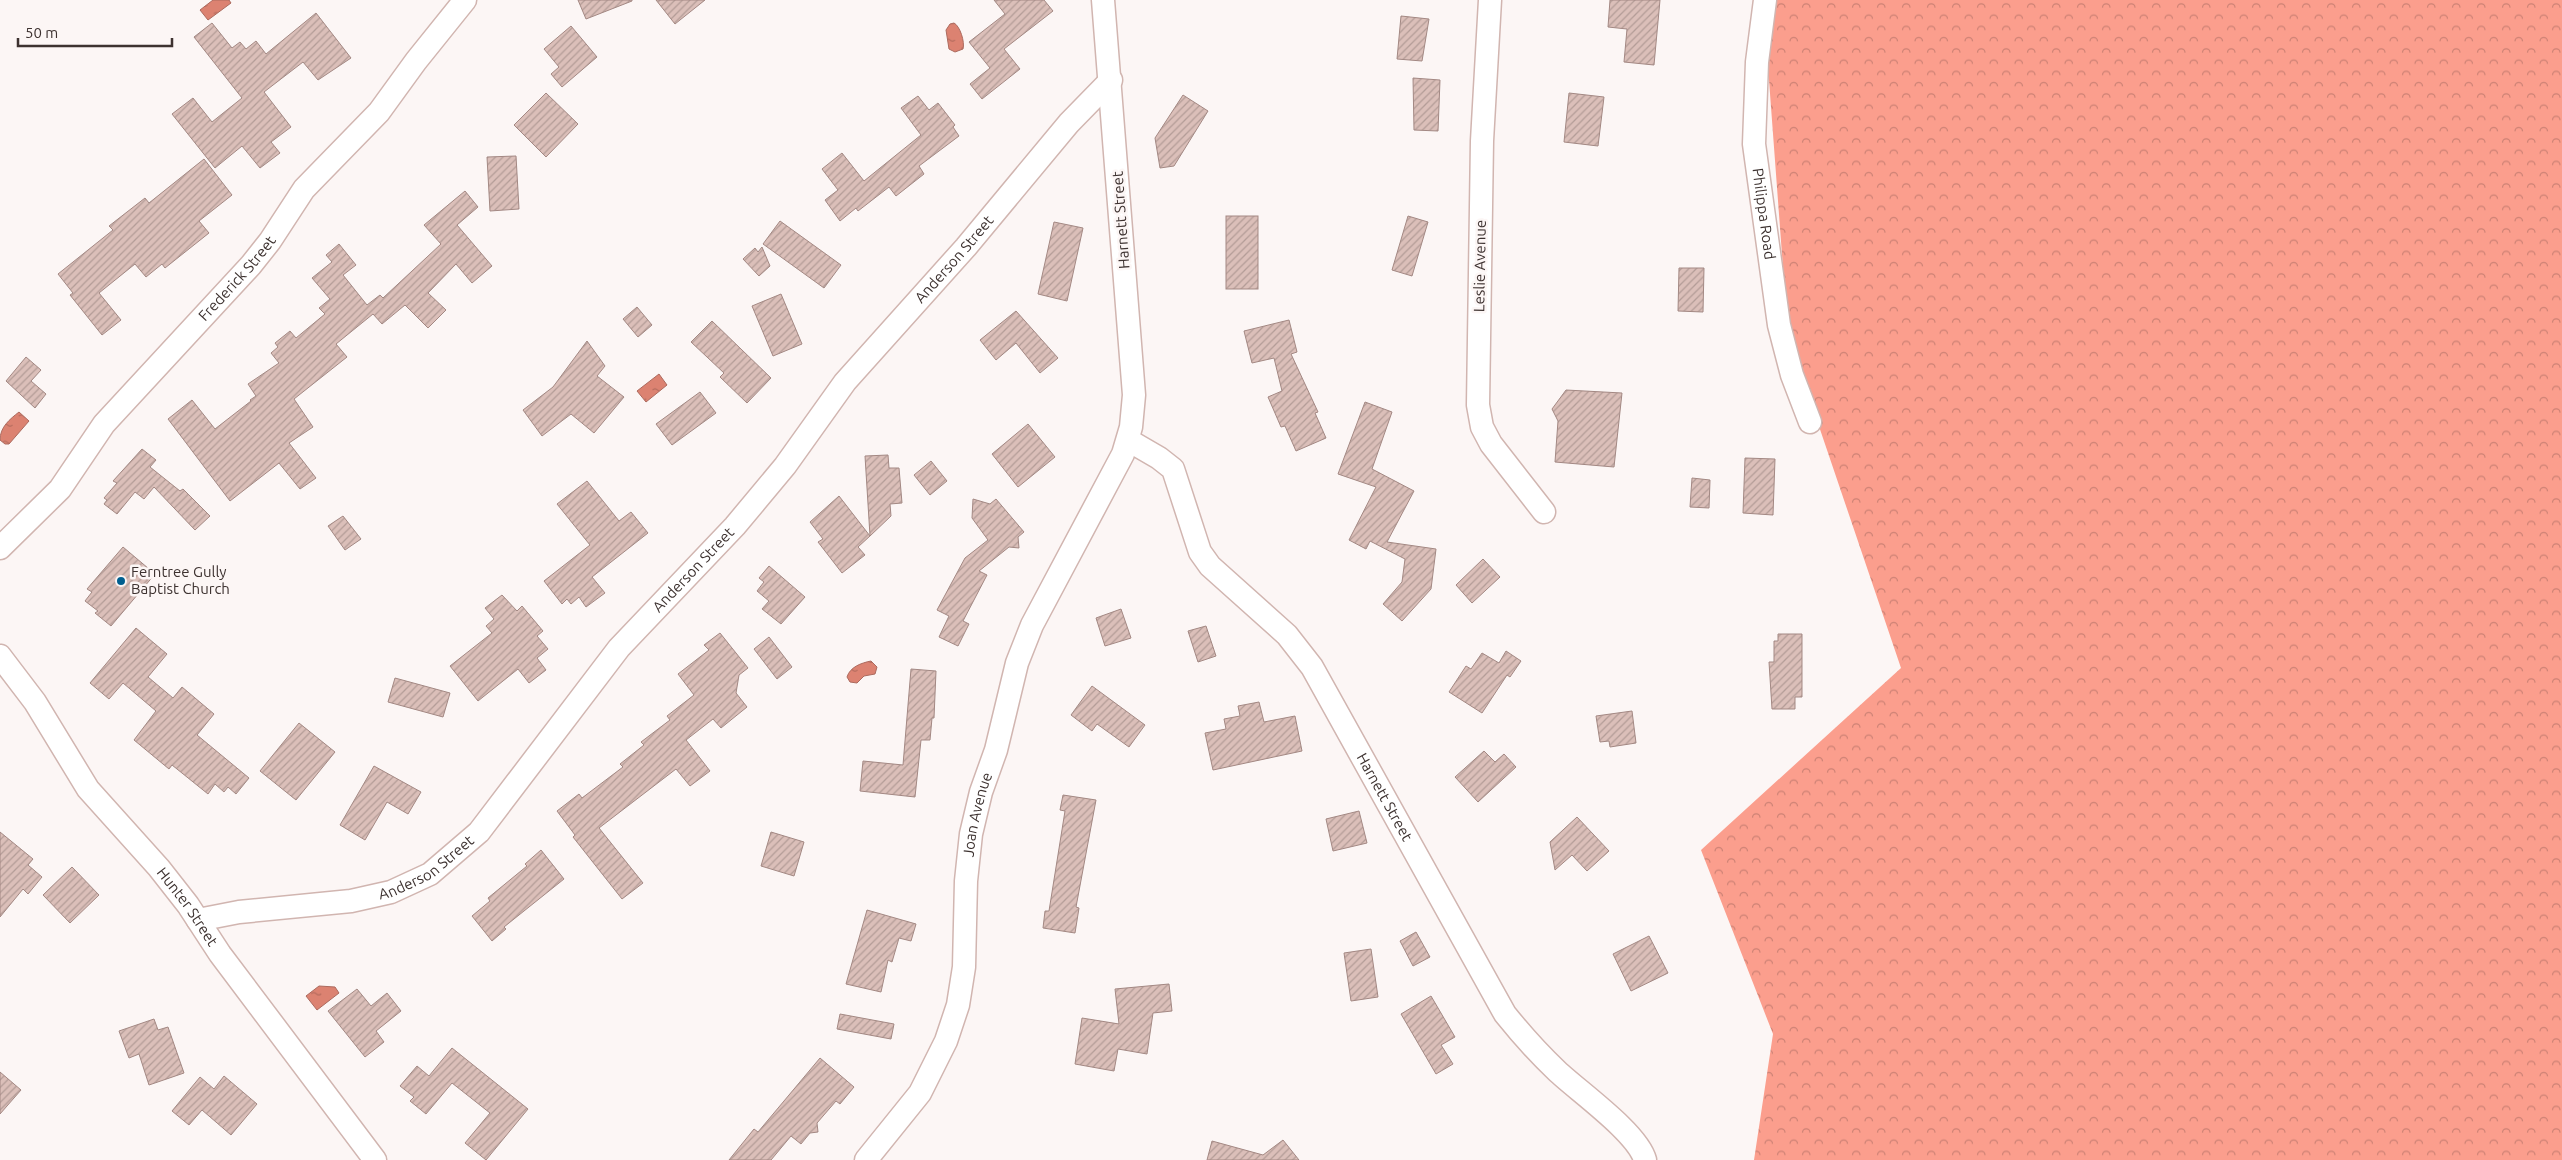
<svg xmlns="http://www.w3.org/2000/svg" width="2562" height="1160" viewBox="0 0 2562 1160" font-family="Ubuntu,sans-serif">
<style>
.forest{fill:url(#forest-crowns)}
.water{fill:url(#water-ripples);stroke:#ac6a5e}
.building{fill:url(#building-hatch);stroke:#a38883}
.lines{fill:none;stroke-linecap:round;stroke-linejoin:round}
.minor-casing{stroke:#d1b5b0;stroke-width:25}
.minor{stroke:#fff;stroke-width:22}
.poi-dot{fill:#015f8f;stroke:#fcf6f5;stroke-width:2}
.labels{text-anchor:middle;stroke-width:5;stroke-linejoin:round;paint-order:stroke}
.street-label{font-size:15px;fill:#3d3230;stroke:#fcf6f5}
.poi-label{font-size:15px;fill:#3d3230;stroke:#fcf6f5;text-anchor:start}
</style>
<defs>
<pattern id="forest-crowns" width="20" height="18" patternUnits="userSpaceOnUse" patternTransform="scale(1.25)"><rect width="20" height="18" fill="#fb9e8d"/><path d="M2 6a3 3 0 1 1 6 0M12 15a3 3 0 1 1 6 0" fill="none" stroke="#cc8174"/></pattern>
<pattern id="water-ripples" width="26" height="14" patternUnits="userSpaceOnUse" patternTransform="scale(1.25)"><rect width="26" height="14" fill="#dc8271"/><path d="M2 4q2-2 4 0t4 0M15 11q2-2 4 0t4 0" fill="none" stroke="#b46b5d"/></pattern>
<pattern id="building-hatch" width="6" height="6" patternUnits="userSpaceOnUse" patternTransform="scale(1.25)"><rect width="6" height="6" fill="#dbbfb9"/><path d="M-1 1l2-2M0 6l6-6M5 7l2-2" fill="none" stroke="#b39c97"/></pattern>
</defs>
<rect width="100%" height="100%" fill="#fcf6f5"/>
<polygon class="forest" points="1773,0 2562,0 2562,1160 1754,1160 1773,1034 1701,850 1901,668 1788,335 1766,40"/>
<g class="water">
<polygon points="213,0 229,0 231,3 208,20 200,10"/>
<path d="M 954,23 C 960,26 965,42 963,49 L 955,52 L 949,49 L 946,30 L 950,24 Z"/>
<polygon points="659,374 667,385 646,402 637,391"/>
<path d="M 19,412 L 29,421 L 9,444 L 5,444 L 0,440 C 0,427 10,419 19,412 Z"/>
<path d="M 871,661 L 877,667 L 875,674 L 864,676 L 857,683 L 850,682 L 847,677 C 850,667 861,663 871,661 Z"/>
<polygon points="319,986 335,987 339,993 317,1010 306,996"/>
</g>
<g class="building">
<polygon points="578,0 632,0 632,1 586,19"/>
<polygon points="656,0 705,0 675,24"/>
<polygon points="994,0 1044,0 1053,11 1004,49 1020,69 982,99 970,84 990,68 969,42 1005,14"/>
<polygon points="1610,0 1660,0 1654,65 1624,62 1627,29 1608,27"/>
<polygon points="316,13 351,58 318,80 303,62 264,92 291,127 271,142 280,153 260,168 242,146 215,168 172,114 193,98 212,122 242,98 194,37 212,23 232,48 240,42 246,49 256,41 266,54"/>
<polygon points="1401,16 1429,19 1422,61 1397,59"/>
<polygon points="571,26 597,57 562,87 551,74 559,67 544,49"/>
<polygon points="1413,78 1440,80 1438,131 1414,130"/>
<polygon points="546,93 578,124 546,157 514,125"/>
<polygon points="1569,93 1604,97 1598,146 1564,142"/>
<polygon points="1183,95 1208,111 1174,166 1160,168 1155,138"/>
<polygon points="918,96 929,110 938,103 955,125 953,127 959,136 919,166 924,174 896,196 889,187 858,211 856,208 840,221 825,200 838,190 822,169 842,153 864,181 921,135 901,108"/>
<polygon points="516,156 519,209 490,211 487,157"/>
<polygon points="204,159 232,195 199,221 209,233 165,268 162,264 146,277 135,264 99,293 121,320 102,335 70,295 73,293 58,274 113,230 109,226 145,198 149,203"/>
<polygon points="465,191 478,207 457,225 492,266 472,283 456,264 428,293 446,310 428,328 405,305 382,324 373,314 336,344 347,357 294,399 313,427 289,443 316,478 300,489 279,463 230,501 168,419 192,400 215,429 251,401 250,400 256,396 248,384 279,363 271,353 278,347 275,343 290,331 296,338 325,314 319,308 330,299 312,278 332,262 326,255 339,244 356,265 343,275 367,305 380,295 383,298 441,244 424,225"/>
<rect x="1226" y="216" width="32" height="73"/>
<polygon points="1408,216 1428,222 1412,276 1392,270"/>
<polygon points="780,221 841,265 824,288 763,244"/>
<polygon points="1054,222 1083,228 1067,301 1038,294"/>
<polygon points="762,247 770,266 759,276 743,259 755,248 758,252"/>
<polygon points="1679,268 1704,268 1703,312 1678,311"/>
<polygon points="781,294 802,344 773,356 752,306"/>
<polygon points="637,307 652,325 638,337 623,319"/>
<polygon points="1016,311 1058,358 1040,373 1016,343 996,360 980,340"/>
<polygon points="1289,320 1297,352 1291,354 1318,412 1315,413 1326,438 1296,451 1285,426 1281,427 1268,397 1282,391 1274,358 1252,363 1244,331"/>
<polygon points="712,321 771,378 747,403 720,377 724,373 691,342"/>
<polygon points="587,341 605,366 597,376 624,397 594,433 571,414 542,436 523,410 553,387"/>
<polygon points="26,357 41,370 31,381 46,394 35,408 6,381"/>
<polygon points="1566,390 1622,393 1614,467 1555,462 1558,421 1552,409"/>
<polygon points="700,392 716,413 672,445 656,424"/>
<polygon points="1365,402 1392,412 1372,469 1414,491 1387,542 1436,549 1431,589 1402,621 1383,604 1402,582 1405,559 1370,541 1366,549 1349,540 1376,487 1338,474"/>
<polygon points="1028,424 1055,457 1018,487 992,454"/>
<polygon points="142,449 156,460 150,467 180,491 183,489 210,516 195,530 154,487 144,499 135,492 117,514 104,504 107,500 104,498 117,483 113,481"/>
<polygon points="888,455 889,468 899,468 902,503 890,504 891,516 870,536 865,456"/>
<polygon points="1745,458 1775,459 1773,515 1743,513"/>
<polygon points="931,461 947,481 930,495 914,475"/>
<polygon points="1692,478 1710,480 1709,508 1690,507"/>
<polygon points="587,481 619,521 631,512 648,533 592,577 605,593 586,607 579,597 571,604 567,599 562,604 544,581 590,545 557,504"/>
<polygon points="839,496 870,536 858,547 865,555 842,573 818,542 823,539 810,522"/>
<polygon points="973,499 990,504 996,499 1024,532 1018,537 1019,548 1009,547 979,571 987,575 963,621 969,624 958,646 939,637 949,616 937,610 965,558 988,540 972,518"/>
<polygon points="343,516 361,539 345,550 328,526"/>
<polygon points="123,547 155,574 111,626 95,613 98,611 85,601 92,592 87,589"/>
<polygon points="1483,559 1500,577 1472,603 1456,585"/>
<polygon points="769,566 805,597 781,624 762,609 769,601 757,591 764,582 759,578"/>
<polygon points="502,595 517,611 522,606 543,631 537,636 548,649 537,658 546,670 529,683 518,669 478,701 450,666 492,633 486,626 494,619 485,608"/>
<polygon points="1121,609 1131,638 1105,646 1096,618"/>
<polygon points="1206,626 1216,656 1198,662 1188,631"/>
<polygon points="136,628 167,654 148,677 173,698 182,687 214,714 197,735 249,778 236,794 228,787 224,792 215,784 208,794 172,765 169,769 134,740 156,711 123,683 109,699 90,683"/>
<polygon points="720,633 748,668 739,675 736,693 747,707 721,728 713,719 686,740 710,771 690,786 676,769 599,828 643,883 622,899 573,837 575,835 557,811 579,794 582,798 623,767 620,764 644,745 641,742 670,720 667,716 694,695 678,674 709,650 704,645"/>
<polygon points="1778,634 1802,634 1802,697 1795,697 1795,709 1772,709 1769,662 1774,662 1774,641 1778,641"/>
<polygon points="769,637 792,667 777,679 754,649"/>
<polygon points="1506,651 1521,661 1510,677 1507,675 1482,713 1449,692 1466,666 1471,669 1482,653 1499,663"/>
<polygon points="911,669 936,671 934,718 932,718 930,740 921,740 915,797 860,791 863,761 903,765"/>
<polygon points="395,678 450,693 443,717 388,702"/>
<polygon points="1092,686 1145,725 1129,747 1097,724 1092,731 1071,715"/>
<polygon points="1259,702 1264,722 1295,716 1302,751 1213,770 1205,733 1226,729 1224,719 1240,716 1238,706"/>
<polygon points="1632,711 1636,743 1610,747 1609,741 1600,742 1596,716"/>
<polygon points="299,723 335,752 296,800 260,771"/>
<polygon points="1484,751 1495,762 1504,754 1516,767 1478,802 1455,777"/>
<polygon points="374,766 421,792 408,814 387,802 365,840 340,825"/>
<polygon points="1063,795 1096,800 1076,907 1079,908 1075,933 1043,928 1045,911 1049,911 1065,811 1060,810"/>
<polygon points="1359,811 1367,843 1333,851 1326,819"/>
<polygon points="1577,817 1609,851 1587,871 1572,855 1555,870 1550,842"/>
<polygon points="0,832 33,859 28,865 42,877 28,894 23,889 0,917"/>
<polygon points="771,832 804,842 794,876 761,866"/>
<polygon points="541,850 564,879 504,927 506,929 492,941 472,916 490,901 488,898 527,866 525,864"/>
<polygon points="72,867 99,895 70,923 43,895"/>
<polygon points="867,910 916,924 911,941 899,938 892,962 888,960 881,992 846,984"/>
<polygon points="1416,932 1430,957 1413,966 1400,941"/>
<polygon points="1649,936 1668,973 1631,991 1613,954"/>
<polygon points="1371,949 1378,997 1351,1001 1344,953"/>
<polygon points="1169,984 1172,1011 1153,1013 1147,1054 1118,1049 1114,1071 1075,1064 1082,1018 1119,1024 1115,989"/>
<polygon points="357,989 371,1006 387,993 401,1011 376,1031 384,1042 365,1057 328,1011"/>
<polygon points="1431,996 1455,1037 1441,1045 1453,1064 1436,1074 1401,1014"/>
<polygon points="840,1014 894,1024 891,1039 837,1029"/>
<polygon points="154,1019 158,1030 168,1027 184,1073 149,1085 139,1054 129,1058 119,1031"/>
<polygon points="452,1048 528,1109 486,1160 465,1143 490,1113 452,1083 426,1114 410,1101 414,1097 400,1086 417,1066 429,1076"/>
<polygon points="820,1058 854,1087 840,1104 836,1101 817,1123 818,1132 810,1133 801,1144 791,1136 771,1160 729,1160 754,1129 758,1132"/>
<polygon points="0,1072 21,1090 0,1114"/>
<polygon points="224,1076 257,1104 231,1135 202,1110 189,1125 172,1111 200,1077 214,1089"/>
<polygon points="1283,1140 1299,1160 1207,1160 1212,1141 1263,1155"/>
</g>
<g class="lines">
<defs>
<g id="minor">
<polyline points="1490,0 1482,141 1478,405 1482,427 1491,444 1544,512"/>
<path id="s1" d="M 1765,0 L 1757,62 L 1754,144 L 1779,325 L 1792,375 L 1810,422"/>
<path id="s2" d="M 1128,440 L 1159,458 L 1173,469 L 1200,552 L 1210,566 L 1287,635 L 1312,667 L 1505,1014 C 1521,1034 1538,1053 1557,1071 C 1578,1091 1638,1133 1645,1160"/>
<path id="s3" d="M 0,548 L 60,489 L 104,424 L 251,265 L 270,241 L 304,189 L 379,112 L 416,61 L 465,0"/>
<path id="s4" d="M 0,656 L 35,702 L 88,789 L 159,868 L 188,905 L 220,954 L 375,1160"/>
<path id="s5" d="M 198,920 L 239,912 L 351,901 L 391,892 L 430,874 L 479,832 L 619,648 L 735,526 L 785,466 L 845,382 L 966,247 L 1069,123 L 1111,80"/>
<path id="s6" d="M 866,1160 L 920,1093 L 946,1041 L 958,1005 L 964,967 L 966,881 L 971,834 L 981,792 L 996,750 L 1017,663 L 1032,625 L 1123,454 L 1131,427 L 1134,395 L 1103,0"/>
</g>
</defs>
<use href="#minor" class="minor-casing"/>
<use href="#minor" class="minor"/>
</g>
<circle class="poi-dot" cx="121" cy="581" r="5"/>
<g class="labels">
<g class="street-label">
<text dy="5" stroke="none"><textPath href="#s1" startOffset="215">Philippa Road</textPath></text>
<text transform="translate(1121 220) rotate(-94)" y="5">Harnett Street</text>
<text dy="5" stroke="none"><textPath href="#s5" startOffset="1048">Anderson Street</textPath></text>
<text transform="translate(1480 266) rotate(-89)" y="5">Leslie Avenue</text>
<text dy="5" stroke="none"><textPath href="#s3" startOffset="360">Frederick Street</textPath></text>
<text dy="5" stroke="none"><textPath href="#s5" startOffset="642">Anderson Street</textPath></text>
<text dy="5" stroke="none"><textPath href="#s2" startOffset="451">Harnett Street</textPath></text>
<text dy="5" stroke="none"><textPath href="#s6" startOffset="374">Joan Avenue</textPath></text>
<text dy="5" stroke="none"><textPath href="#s5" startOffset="238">Anderson Street</textPath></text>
<text dy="5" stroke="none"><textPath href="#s4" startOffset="314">Hunter Street</textPath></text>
</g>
<g class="poi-label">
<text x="131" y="577">Ferntree Gully<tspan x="131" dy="17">Baptist Church</tspan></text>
</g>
</g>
<path d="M18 38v8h154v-8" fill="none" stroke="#3d3230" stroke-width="2.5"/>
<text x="25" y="38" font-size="15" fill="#3d3230" stroke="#fcf6f5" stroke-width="4" paint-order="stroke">50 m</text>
</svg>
